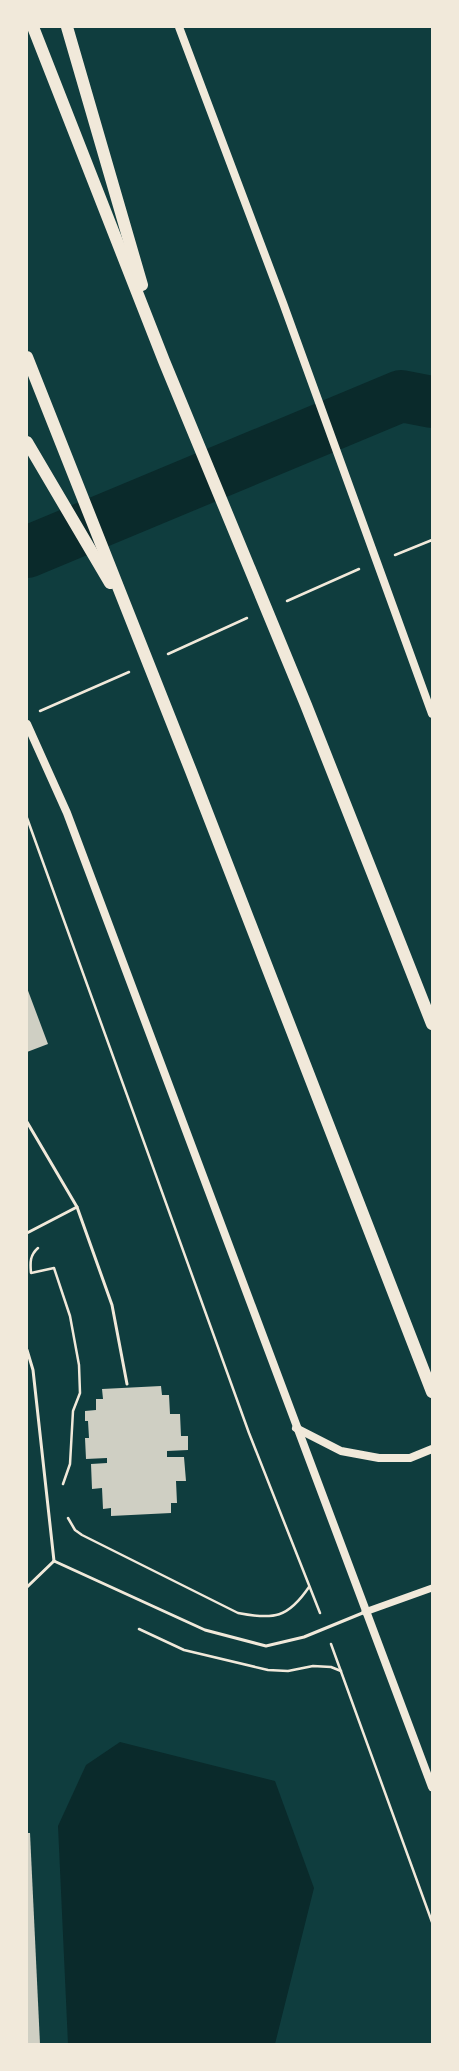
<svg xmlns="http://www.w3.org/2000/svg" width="459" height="2071" viewBox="0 0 459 2071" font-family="'Source Sans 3',sans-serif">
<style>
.water{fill:#0a2a2b}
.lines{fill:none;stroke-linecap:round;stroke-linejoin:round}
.river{stroke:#0a2a2b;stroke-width:52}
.building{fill:#cfcfc3}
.path{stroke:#f1e9da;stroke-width:2.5}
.service{stroke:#f1e9da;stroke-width:3}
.tertiary{stroke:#f1e9da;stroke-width:7}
.secondary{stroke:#f1e9da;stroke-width:8}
.motorway{stroke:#f1e9da;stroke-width:12}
</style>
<rect width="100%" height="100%" fill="#0f3d3e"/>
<polygon class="water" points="120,1742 275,1781 314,1888 275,2044 68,2044 58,1826 86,1765"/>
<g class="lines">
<polyline class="river" points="27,552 401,396 432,402"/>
</g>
<g class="building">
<polygon points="27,988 48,1044 27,1052"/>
<polygon points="161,1386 162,1395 169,1395 170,1414 180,1414 181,1436 188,1436 188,1450 167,1451 167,1457 184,1457 186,1481 176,1481 177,1503 171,1503 171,1513 111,1516 111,1508 103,1509 102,1488 92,1489 91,1464 107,1463 107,1458 86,1459 85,1438 89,1438 88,1421 85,1421 85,1411 96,1410 96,1399 103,1399 102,1389"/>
<polygon points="27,1833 30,1833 40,2044 27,2044"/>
</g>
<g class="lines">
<g class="path">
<polyline points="395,555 432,540"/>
<polyline points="287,601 359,569"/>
<polyline points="168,654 247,618"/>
<polyline points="40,711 129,672"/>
<polyline points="27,818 249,1433 320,1613"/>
<path d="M 38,1248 C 30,1255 30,1262 31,1273 L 54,1268 L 70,1316 L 79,1365 L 80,1393 L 73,1411 L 70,1464 L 63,1484"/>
<path d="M 68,1518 L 75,1530 L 82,1535 L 238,1613 C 274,1620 288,1618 309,1587"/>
<polyline points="139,1629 184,1650 268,1670 288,1671 313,1666 331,1667 341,1671"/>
<polyline points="331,1644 432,1922"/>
</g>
<g class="service">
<polyline points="27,1122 77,1207 112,1305 127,1384"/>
<polyline points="27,1233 77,1207"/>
<polyline points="27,1350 33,1370 54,1561"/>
<polyline points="54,1561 205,1630 266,1646 304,1637 365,1612"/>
<polyline points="27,1587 54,1561"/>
</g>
<polyline class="tertiary" points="365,1612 432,1588"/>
<g class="secondary">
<polyline points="179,27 283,303 432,714"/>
<polyline points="27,724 67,813 432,1787"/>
<polyline points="296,1428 341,1451 379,1458 410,1458 432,1449"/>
</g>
<g class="motorway">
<polyline points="33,27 164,361 306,705 432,1024"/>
<polyline points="67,27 142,285"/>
<polyline points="27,357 191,771 432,1392"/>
<polyline points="27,442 110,583"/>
</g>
</g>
<rect width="459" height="2071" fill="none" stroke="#f1e9da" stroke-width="56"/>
</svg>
